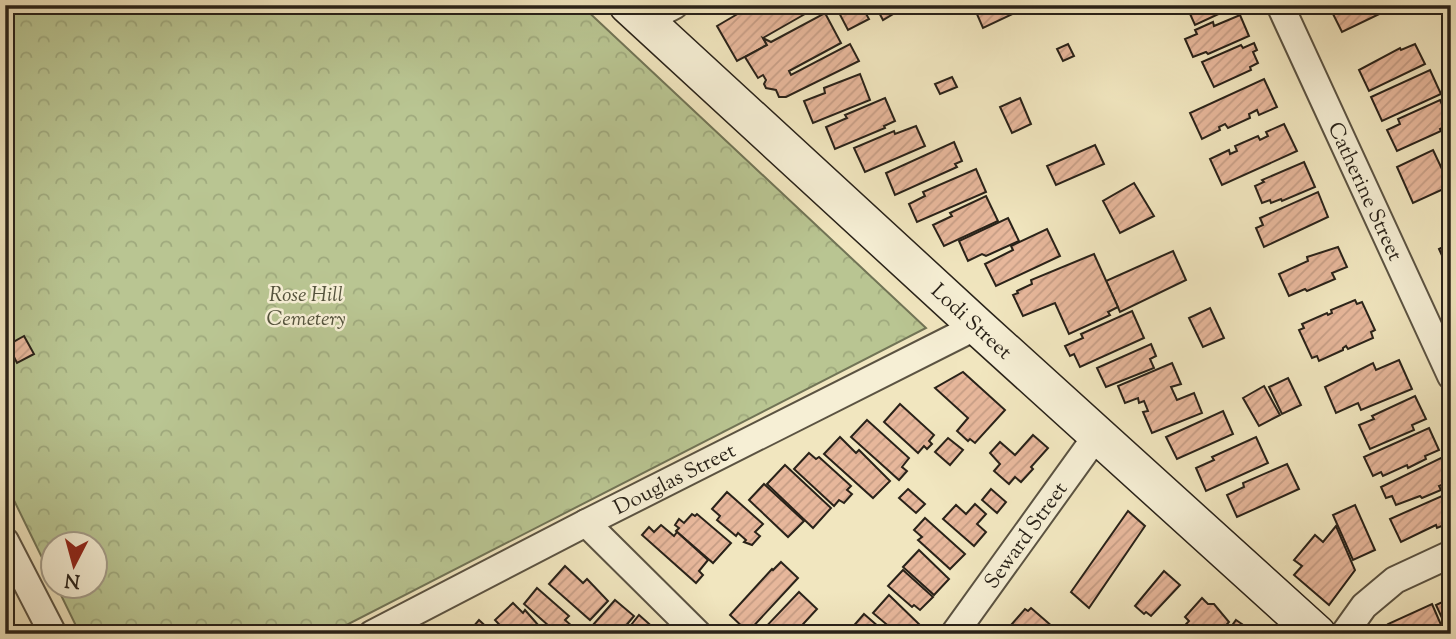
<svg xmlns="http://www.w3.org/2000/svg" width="1456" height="639" viewBox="0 0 1456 639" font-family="'Sorts Mill Goudy',serif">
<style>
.park{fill:url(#park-crowns);stroke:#717456;stroke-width:2}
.building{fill:url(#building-hatch);stroke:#292219;stroke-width:2}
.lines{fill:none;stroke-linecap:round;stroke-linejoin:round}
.street-casing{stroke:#5b5342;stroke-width:30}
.secondary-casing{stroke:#292219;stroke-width:40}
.street{stroke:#f6efd5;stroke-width:26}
.secondary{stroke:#f6efd5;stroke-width:37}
.labels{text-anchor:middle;stroke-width:5;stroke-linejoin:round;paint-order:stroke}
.street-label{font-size:21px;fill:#292219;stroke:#f6efd5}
.park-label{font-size:21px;font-style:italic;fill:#54533d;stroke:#f6efd5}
</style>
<defs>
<pattern id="park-crowns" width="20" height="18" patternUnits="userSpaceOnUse" patternTransform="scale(1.75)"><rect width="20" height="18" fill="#b9c592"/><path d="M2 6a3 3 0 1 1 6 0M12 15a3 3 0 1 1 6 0" fill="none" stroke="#9fa97d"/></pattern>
<pattern id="building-hatch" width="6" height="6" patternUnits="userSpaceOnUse" patternTransform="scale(1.75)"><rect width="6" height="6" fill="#e7b79b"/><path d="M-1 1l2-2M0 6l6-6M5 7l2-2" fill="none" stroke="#c69d85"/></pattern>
</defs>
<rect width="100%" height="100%" fill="#f1e6bf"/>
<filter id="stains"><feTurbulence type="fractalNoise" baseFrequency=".00286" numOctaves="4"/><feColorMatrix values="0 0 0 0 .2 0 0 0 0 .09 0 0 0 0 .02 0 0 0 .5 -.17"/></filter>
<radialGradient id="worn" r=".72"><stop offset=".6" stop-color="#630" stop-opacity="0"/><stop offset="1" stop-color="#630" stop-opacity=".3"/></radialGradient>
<polygon class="park" points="25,5 581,5 926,328 329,634 80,634 57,587 94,586 94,544 52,544 52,578 5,482 5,16"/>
<g class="building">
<polygon points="753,5 809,5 812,10 763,38 767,45 737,61 717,26"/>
<polygon points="835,5 861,5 869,19 848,30"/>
<polygon points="875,5 895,5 898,11 883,20"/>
<polygon points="973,5 1017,5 1019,11 983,28"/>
<polygon points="1186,5 1238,5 1195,25"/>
<polygon points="1341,5 1398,5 1342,32 1331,10"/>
<polygon points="825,13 841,43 789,71 791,75 850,44 859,61 786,97 779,97 776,90 766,88 764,84 766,80 763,75 758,78 745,57 767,45 763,38 771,42"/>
<polygon points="1240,15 1249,36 1208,54 1206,52 1193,57 1185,39 1197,34 1195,30 1213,22 1214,26"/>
<polygon points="1254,43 1257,50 1253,52 1258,63 1250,67 1251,70 1214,87 1202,62 1241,45 1243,48"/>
<polygon points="1068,44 1074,56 1063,61 1057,49"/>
<polygon points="1415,44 1425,64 1369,91 1359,70 1400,48 1401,50"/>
<polygon points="1430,70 1441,94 1382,121 1371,97"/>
<polygon points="860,74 870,100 813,123 804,101 825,93 824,88"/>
<polygon points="952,77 957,87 940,94 935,84"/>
<polygon points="1264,79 1277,107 1259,115 1257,110 1249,114 1250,118 1228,128 1225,124 1219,127 1220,130 1202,139 1190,113"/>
<polygon points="885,98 895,121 884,126 885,128 835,149 826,127 847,118 845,115"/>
<polygon points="1020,98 1031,124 1012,133 1000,107"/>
<polygon points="1440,100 1451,124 1440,129 1441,131 1397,151 1387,130 1400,124 1398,119"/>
<polygon points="1284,124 1297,151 1222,185 1210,159 1229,150 1230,154 1237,151 1235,146 1258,136 1260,140 1268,136 1266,132"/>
<polygon points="916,126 925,146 865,172 854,148 894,131 895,134"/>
<polygon points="954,142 962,161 955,164 957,167 895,195 886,173"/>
<polygon points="1095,145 1104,164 1056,185 1047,166"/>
<polygon points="1433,150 1450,186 1413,203 1397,167"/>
<polygon points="1304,162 1315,187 1282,201 1281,199 1271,203 1270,200 1262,203 1255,186 1264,182 1262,180"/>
<polygon points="976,169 986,192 917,222 909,204 925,196 923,192"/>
<polygon points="1134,183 1154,216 1120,233 1103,201"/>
<polygon points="1318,192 1328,217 1264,247 1256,228 1263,225 1260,218"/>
<polygon points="986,196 998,221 944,246 933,225 952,216 950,213"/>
<polygon points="1008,218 1019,241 986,256 982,254 968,261 959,241"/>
<polygon points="1047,229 1060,256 996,286 985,264 1013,250 1011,246"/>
<polygon points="1451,243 1451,273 1450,273 1439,249"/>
<polygon points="1338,247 1347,267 1332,273 1335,279 1307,291 1305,289 1289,296 1279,274 1308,261 1307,257"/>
<polygon points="1173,251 1186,280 1120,312 1106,281"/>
<polygon points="1094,254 1118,307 1108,312 1110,315 1069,334 1055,303 1023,316 1013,295 1018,293 1017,291 1032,284 1031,280"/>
<polygon points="1355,300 1357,304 1362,302 1375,330 1371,332 1373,338 1348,349 1346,346 1343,348 1343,350 1319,361 1317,356 1312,358 1299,330 1304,328 1302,324 1327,313 1328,315 1332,313 1331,310"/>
<polygon points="1210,308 1224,338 1203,347 1189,318"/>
<polygon points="1132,311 1144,338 1080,367 1074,354 1070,356 1065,346 1083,338 1081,334"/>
<polygon points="24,336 34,354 17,363 8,345"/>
<polygon points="1151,344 1156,356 1150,359 1154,368 1106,387 1097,368"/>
<polygon points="1399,360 1412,389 1361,410 1358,403 1336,413 1325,387 1373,363 1376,370"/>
<polygon points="1172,363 1181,384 1171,387 1177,400 1194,393 1202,413 1152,433 1143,412 1148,411 1144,401 1139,403 1138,398 1125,403 1118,386"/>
<polygon points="963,372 1005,410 975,443 970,439 968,441 957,431 968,418 935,388"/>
<polygon points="1288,378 1301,405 1282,414 1269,387"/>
<polygon points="1264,386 1280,415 1259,426 1243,398"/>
<polygon points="1415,396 1426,419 1412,425 1414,430 1370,449 1359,425 1374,419 1372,416"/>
<polygon points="900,404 934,435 929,441 932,444 927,449 924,446 918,453 884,422"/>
<polygon points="1223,411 1233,434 1177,459 1166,437"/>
<polygon points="867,420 909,458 902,467 907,471 899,480 851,437"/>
<polygon points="1429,428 1439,450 1425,456 1426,459 1408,468 1407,465 1383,476 1381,472 1373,476 1364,457"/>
<polygon points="1033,435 1048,448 1031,467 1033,469 1021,482 1015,477 1009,484 994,471 1000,464 990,453 1000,442 1015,455"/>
<polygon points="840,437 856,453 859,450 890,481 873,498 824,454"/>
<polygon points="1256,437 1268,463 1206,491 1196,468 1214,460 1212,457"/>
<polygon points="948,438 963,450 950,465 935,452"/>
<polygon points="809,453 816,459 819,457 851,486 847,490 852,494 844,503 839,500 834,506 794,469"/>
<polygon points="1443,457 1451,474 1451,481 1439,486 1441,490 1422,498 1420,496 1396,505 1392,496 1386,498 1381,487"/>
<polygon points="1287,464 1299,489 1237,517 1227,495 1244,487 1243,483"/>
<polygon points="785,465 831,508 813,528 767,484"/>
<polygon points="764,484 804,521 788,537 749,500"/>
<polygon points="908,489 925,504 916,513 899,498"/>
<polygon points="991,489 1006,502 997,513 982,500"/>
<polygon points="727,492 763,524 755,532 760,536 752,545 744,542 746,540 738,533 736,536 717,520 720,516 712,509"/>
<polygon points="1451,492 1451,522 1437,528 1436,525 1401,542 1390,519"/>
<polygon points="975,504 986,514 977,524 986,532 974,546 943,519 956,505 966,514"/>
<polygon points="1355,505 1375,550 1353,560 1333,515"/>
<polygon points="1128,511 1145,526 1089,608 1071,592"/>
<polygon points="692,514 695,516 697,514 731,543 713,563 676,531 679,528 675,525 679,519 684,523"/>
<polygon points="925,518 965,554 950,569 918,540 922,537 914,530"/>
<polygon points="661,525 674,536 677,532 708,560 699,571 703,575 696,583 642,535 649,527 654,532"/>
<polygon points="1336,526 1355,570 1329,605 1294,575 1302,566 1294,560 1315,535 1323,542"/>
<polygon points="919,550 949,579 934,595 903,567"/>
<polygon points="781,562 798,578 748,632 730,615 772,569 773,570"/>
<polygon points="565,566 583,583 587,579 608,601 590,620 549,584"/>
<polygon points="903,570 933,597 920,610 914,605 912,607 888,586"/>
<polygon points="1164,571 1180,585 1151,616 1146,612 1144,614 1135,606"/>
<polygon points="537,588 569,616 565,620 572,626 565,634 558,634 524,604"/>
<polygon points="799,592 817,609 794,634 760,633"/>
<polygon points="889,595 922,627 915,634 898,634 873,613"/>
<polygon points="1202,598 1208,604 1214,604 1229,622 1218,634 1177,634 1189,621 1185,617"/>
<polygon points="1451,598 1451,629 1448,631 1436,605"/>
<polygon points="615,600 634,616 619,634 585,634"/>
<polygon points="513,603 523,613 525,610 546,634 508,634 495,620"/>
<polygon points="1432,604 1445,634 1386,634 1383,628 1388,624"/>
<polygon points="1031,608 1061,634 1024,634 1012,624 1025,609 1028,611"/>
<polygon points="864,614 887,634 854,634 850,630"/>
<polygon points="639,615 655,629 651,634 624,634"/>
<polygon points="479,620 494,634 467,634"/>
<polygon points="1236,620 1255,633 1255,634 1226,634"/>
</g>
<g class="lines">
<defs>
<g id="street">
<path id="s1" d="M 1280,5 L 1451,376"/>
<polyline points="645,21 675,5"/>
<polyline points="586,523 698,634"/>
<polyline points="5,541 53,634"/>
<path id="s2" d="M 372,634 L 586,523 L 977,326"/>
<path id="s3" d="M 954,634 L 1098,434"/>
<polyline points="1344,634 1364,606 1395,580 1451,554"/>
</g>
<g id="secondary">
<path id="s4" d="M 628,5 L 977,326 L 1317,634"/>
</g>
</defs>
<use href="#street" class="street-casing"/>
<use href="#secondary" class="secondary-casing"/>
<use href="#street" class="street"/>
<use href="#secondary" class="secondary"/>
</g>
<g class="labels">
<g class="street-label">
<text dy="7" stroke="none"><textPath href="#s1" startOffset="205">Catherine Street</textPath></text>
<text dy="7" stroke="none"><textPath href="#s4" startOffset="467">Lodi Street</textPath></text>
<text dy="7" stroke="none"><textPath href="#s2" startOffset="340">Douglas Street</textPath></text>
<text dy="7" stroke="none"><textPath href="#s3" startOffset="122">Seward Street</textPath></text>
</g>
<g class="park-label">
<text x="306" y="301">Rose Hill<tspan x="306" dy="24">Cemetery</tspan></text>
</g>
</g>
<rect width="1456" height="639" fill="none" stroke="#f1e6bf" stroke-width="28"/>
<rect x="7" y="7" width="1442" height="625" fill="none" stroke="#292219" stroke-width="3.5"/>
<rect x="14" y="14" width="1428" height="611" fill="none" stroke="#292219" stroke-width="2"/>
<g transform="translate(74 565) rotate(186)"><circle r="33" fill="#f6efd5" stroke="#a49d8a" stroke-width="2"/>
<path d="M0-5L12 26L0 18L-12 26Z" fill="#8f2418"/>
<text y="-10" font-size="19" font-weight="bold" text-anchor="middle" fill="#292219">N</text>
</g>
<rect width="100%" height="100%" filter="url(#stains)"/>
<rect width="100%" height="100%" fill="url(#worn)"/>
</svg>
